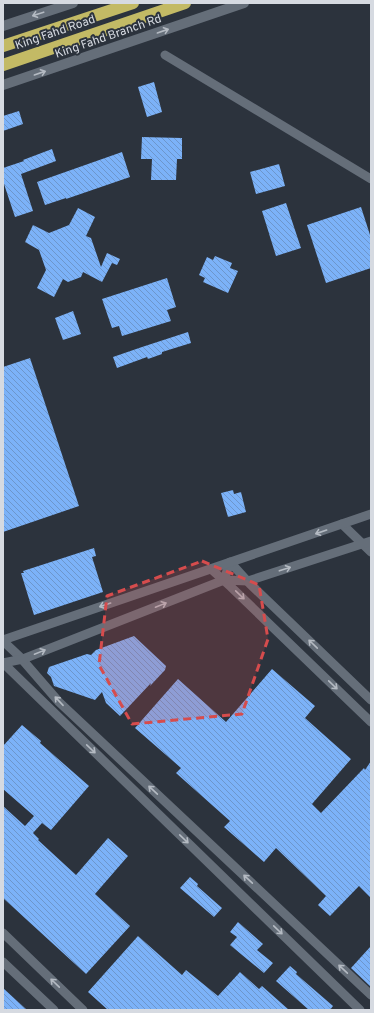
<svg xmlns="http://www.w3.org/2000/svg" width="374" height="1013" viewBox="0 0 374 1013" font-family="Overpass,sans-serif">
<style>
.building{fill:url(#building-back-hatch)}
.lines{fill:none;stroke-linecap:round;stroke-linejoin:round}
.street{stroke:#656e79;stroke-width:9}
.secondary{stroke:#656e79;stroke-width:10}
.highway{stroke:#c3ba65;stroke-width:12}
.oneway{stroke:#b4bac2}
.marked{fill:#d64c4d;fill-opacity:0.2;stroke:#d64c4d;stroke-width:3;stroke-dasharray:8 5;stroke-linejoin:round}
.labels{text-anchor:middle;stroke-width:4;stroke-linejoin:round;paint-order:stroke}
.street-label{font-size:12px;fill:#d6dae1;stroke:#2c333d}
</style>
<defs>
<pattern id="building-back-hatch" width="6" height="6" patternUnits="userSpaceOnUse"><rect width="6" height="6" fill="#7cb2f8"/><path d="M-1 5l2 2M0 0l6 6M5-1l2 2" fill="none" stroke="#6d96cb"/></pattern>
</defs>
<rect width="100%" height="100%" fill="#2c333d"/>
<g class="building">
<polygon points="154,82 162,112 147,117 138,87"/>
<polygon points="19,111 23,124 3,131 3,116"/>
<polygon points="142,137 182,138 182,159 177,159 176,180 151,180 152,159 141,159"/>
<polygon points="52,149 56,161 21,174 33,211 15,217 3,181 3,168 24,161 23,160"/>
<polygon points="122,152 130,177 66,199 66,198 45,205 37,182"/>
<polygon points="279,164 285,186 256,194 250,172"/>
<polygon points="286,203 301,248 276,256 262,211"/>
<polygon points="361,207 371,238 371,268 326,283 307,225"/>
<polygon points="78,208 95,217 86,236 91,238 101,267 107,253 120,259 117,265 112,263 102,282 83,272 81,277 68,282 63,279 54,297 37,288 46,270 39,250 25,242 33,225 49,233 69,225"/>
<polygon points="215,256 232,263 230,268 238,271 228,293 203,282 205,278 199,275 207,257 213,260"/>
<polygon points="167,278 176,307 167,310 171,321 122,336 119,326 112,328 102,299"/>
<polygon points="73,311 81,334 63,340 55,318"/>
<polygon points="188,332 191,343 162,352 162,354 148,359 147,357 117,368 113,357 142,347"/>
<polygon points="30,358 79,506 3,532 3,367"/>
<polygon points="233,490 234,494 241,492 246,512 228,517 221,493"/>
<polygon points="94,548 96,556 92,557 103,592 34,615 21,573 24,573 23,571"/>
<polygon points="134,636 166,666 165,670 150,686 151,683 120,716 106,703 102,692 95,700 54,686 51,677 47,673 49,667 87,654 91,655 96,650"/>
<polygon points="272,669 315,706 305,718 351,759 312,804 321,813 364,768 365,770 371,761 371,898 359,886 330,916 318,905 326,896 276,848 264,862 224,827 230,821 176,773 181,768 135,728 178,679 226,722"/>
<polygon points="22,725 41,741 40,743 89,786 51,830 42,823 33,833 39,839 38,840 76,875 108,838 128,856 95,894 130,926 86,974 3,898 3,806 25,826 34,816 3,789 3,746"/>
<polygon points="190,877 198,884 197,886 222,908 214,917 180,888"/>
<polygon points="238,922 263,944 257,950 273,963 264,973 230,945 237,937 230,932"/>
<polygon points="138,936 182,975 186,970 218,996 240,972 259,989 262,986 289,1010 108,1010 88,992"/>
<polygon points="371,946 371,987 351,968"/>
<polygon points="290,966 297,972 296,974 333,1006 330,1010 309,1010 276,981"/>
<polygon points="3,988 27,1010 3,1010"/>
</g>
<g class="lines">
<g class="street">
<polyline points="165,55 371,179"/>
<polyline points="342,524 371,552"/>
<polyline points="211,569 231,587 371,722"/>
<polyline points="224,580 230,562 250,584 371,700"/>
<polyline points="3,640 371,514"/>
<polyline points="3,641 20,657 59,702 371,995"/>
<polyline points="3,663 360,1010"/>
<polyline points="3,663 23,659 224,580 248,581 371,541"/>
<polyline points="3,933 83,1010"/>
<polyline points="3,962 54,1010"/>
</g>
<g class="secondary">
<polyline points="3,26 73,3"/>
<polyline points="3,85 244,3"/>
</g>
<g class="highway">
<polyline points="3,46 133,3"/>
<polyline points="3,65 185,3"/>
</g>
</g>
<defs><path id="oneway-shaft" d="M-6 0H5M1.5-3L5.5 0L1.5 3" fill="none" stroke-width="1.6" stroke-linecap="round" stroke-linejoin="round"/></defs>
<g class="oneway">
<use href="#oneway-shaft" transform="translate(38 14) rotate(162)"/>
<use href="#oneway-shaft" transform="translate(163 31) rotate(-19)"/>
<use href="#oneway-shaft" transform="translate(40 73) rotate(-19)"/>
<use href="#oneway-shaft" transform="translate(321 532) rotate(161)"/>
<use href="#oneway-shaft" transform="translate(285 569) rotate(-18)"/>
<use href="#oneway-shaft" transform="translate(240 595) rotate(44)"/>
<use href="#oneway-shaft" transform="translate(105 605) rotate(161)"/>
<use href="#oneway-shaft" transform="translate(161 605) rotate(-22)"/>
<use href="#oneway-shaft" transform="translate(313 644) rotate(-136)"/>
<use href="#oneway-shaft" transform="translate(40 652) rotate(-22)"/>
<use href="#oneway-shaft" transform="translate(333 685) rotate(44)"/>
<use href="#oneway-shaft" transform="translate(59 701) rotate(-133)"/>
<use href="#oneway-shaft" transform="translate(91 749) rotate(44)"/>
<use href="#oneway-shaft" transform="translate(153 790) rotate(-137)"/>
<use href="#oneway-shaft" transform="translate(184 839) rotate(44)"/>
<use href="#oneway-shaft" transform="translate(248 879) rotate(-137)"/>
<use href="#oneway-shaft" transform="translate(278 930) rotate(44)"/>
<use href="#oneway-shaft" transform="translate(343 969) rotate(-137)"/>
<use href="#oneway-shaft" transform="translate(55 983) rotate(-136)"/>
</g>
<path class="marked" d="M 202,561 L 259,585 L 268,639 L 242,714 L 132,724 L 99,665 L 107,596 Z"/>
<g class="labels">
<g class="street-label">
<text transform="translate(55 32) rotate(-19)" y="4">King Fahd Road</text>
<text transform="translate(108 36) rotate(-19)" y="4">King Fahd Branch Rd</text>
</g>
</g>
<rect width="374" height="1013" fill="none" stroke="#d6dae1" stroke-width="8"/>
</svg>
